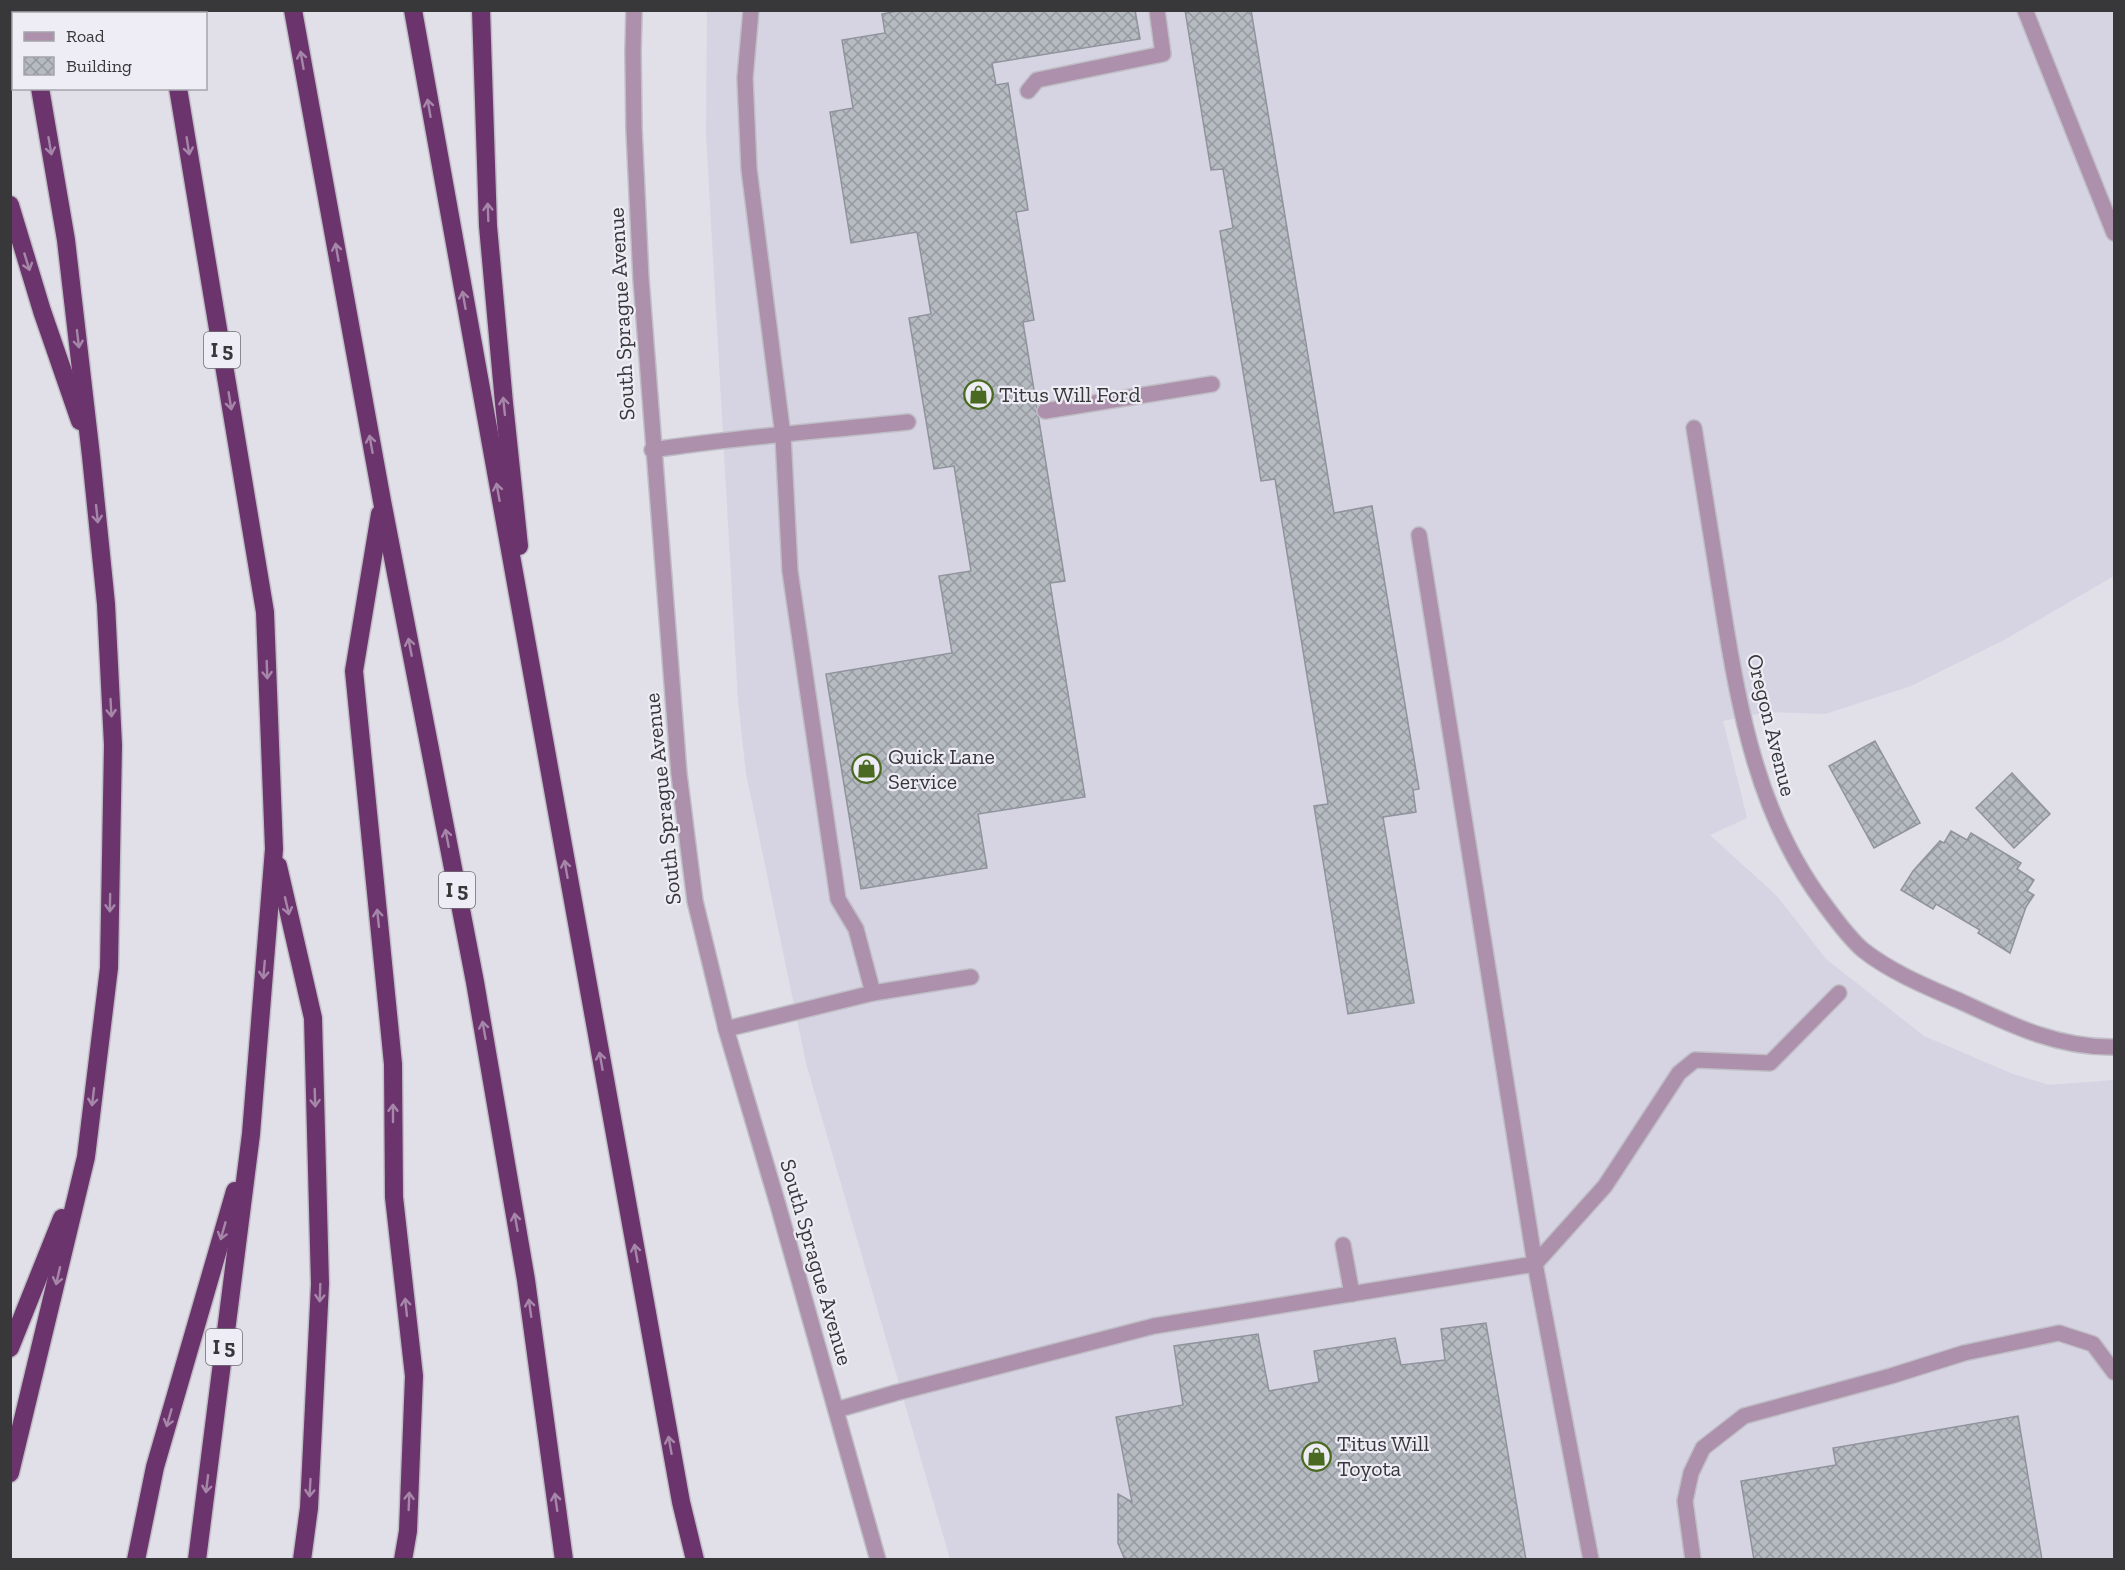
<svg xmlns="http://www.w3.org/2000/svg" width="2125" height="1570" viewBox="0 0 2125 1570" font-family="'Zilla Slab',serif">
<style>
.built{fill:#d6d3e3}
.building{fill:url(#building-cross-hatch);stroke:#8f939a;stroke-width:1.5}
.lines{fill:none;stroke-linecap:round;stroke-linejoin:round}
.minor-casing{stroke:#bfbec5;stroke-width:18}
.highway-casing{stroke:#bfbec5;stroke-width:21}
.minor{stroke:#ad90ab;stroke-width:15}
.highway{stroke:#6c346c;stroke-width:18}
.oneway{stroke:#a687aa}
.labels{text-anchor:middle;stroke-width:4.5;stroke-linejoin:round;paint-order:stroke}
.shield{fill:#eeecf5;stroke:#6f6e73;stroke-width:1.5}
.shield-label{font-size:21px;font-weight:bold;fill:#38383b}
.street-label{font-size:22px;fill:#38383b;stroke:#eeecf5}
.poi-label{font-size:22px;fill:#38383b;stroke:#eeecf5;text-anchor:start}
</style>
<defs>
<pattern id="building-cross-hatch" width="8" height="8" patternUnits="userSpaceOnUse" patternTransform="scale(1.5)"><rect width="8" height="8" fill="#b6bbc2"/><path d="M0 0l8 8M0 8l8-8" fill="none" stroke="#95999f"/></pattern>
</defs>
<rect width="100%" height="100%" fill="#e1dfe8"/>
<polygon class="built" points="707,11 2114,11 2114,576 2004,640 1911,686 1825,714 1768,712 1723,721 1747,818 1710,835 1777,896 1826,959 1924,1036 2013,1074 2049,1085 2114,1080 2114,1559 950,1559 806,1063 746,773 738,700 706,133"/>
<g class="building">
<polygon points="902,10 1135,10 1140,39 992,63 996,85 1008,83 1028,210 1016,212 1034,320 1023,322 1065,581 1050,583 1085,797 978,814 987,868 861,889 826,674 952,653 939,576 971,571 954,466 934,469 909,318 931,314 917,232 851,243 830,112 853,108 842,40 885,33 882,14"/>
<polygon points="1185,10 1251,10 1334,513 1372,506 1419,789 1413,790 1416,812 1383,817 1414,1003 1348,1014 1314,806 1328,804 1275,479 1261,481 1220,231 1233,228 1223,169 1211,170"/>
<polygon points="1875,741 1920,823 1874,848 1829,766"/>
<polygon points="2012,773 2050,814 2014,848 1976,808"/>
<polygon points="1951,831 1967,840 1971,833 2021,863 2017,869 2034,880 2027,891 2034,895 2026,907 2010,953 1978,933 1980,930 1936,904 1933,909 1901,890 1913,871 1940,841 1944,843"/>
<polygon points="1486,1323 1526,1560 1125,1560 1118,1543 1118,1494 1132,1502 1116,1417 1183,1405 1174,1346 1258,1334 1269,1391 1319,1382 1314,1351 1395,1338 1401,1365 1445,1360 1441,1329"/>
<polygon points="2018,1416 2042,1560 1754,1560 1741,1481 1836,1465 1833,1448"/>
</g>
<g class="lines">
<defs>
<g id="minor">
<polyline points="634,10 633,52 634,129 641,279 679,774 695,901 726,1029 778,1205 878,1560"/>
<polyline points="751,10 745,78 749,169 783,436 790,571 838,899 856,929 873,993"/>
<polyline points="2025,10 2114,233"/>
<polyline points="1028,91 1037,80 1163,54 1157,10"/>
<polyline points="1045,411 1212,384"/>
<path d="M 1694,428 C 1703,487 1713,545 1722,603 C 1739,710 1758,817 1825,905 C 1836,920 1849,938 1863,950 C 1892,973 1930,988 1964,1003 C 2013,1026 2059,1048 2114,1047"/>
<path d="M 652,450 C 737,437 823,431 908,422"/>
<polyline points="1419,535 1535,1264"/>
<polyline points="726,1029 873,993 971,977"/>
<polyline points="1343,1245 1352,1294"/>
<polyline points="1535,1264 1605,1186 1679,1073 1695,1060 1770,1063 1839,993"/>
<polyline points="836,1410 895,1393 1154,1326 1535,1264 1591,1560"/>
<polyline points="1693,1560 1685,1501 1691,1473 1703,1448 1744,1416 1891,1376 1964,1353 2059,1333 2093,1344 2114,1372"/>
</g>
<g id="highway">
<polyline points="26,10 27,14"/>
<polyline points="165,10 165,14"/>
<polyline points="293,10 382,501 475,982 526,1280 564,1560"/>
<polyline points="413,10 681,1502 695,1560"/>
<polyline points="481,10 488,226 504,403 519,546"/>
<polyline points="178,88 265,612 274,849 251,1134 197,1560"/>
<polyline points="10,205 42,311 80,421"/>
<polyline points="380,514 354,671 393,1064 394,1197 414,1376 408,1531 403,1560"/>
<polyline points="278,866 313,1018 320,1284 309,1508 302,1560"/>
<polyline points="10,1348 62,1218"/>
<polyline points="10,1473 86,1157 109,968 113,745 106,604 91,456 66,240 40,88"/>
<polyline points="136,1560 155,1467 235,1191"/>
</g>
</defs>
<use href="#minor" class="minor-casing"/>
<use href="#highway" class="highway-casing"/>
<use href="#minor" class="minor"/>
<use href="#highway" class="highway"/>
</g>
<defs><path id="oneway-shaft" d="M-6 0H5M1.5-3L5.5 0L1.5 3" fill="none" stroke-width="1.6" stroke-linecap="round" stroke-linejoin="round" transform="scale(1.5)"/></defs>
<g class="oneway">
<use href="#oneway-shaft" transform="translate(302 60) rotate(-100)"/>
<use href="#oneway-shaft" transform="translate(429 108) rotate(-100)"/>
<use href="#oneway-shaft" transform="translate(50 146) rotate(80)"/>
<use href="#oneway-shaft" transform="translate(188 146) rotate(81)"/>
<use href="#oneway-shaft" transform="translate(488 212) rotate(-92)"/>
<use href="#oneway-shaft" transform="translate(337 252) rotate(-100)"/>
<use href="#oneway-shaft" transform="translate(27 262) rotate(73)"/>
<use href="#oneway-shaft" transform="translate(464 300) rotate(-100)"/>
<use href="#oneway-shaft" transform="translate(78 339) rotate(83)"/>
<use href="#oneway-shaft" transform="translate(230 401) rotate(81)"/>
<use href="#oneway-shaft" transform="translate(504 406) rotate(-96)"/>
<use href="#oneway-shaft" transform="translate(371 444) rotate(-100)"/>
<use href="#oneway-shaft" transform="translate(498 492) rotate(-100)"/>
<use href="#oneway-shaft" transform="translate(97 514) rotate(84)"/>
<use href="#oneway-shaft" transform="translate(410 647) rotate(-101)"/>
<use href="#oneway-shaft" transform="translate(267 670) rotate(88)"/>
<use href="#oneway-shaft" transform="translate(111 708) rotate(87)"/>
<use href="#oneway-shaft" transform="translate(447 838) rotate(-101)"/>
<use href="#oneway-shaft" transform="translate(566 869) rotate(-100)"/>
<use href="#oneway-shaft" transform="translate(110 903) rotate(91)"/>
<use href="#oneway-shaft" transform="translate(287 906) rotate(77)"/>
<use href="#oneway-shaft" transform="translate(378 918) rotate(-96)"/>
<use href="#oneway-shaft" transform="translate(264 970) rotate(95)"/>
<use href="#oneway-shaft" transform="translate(484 1030) rotate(-100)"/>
<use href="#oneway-shaft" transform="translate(601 1061) rotate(-100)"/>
<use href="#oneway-shaft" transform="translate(93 1097) rotate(97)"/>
<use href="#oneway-shaft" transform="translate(315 1098) rotate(88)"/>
<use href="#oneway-shaft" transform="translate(393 1113) rotate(-90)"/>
<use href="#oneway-shaft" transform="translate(516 1222) rotate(-100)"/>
<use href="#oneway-shaft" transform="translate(223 1231) rotate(106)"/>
<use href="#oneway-shaft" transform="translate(636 1253) rotate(-100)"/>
<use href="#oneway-shaft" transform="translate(58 1276) rotate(103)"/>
<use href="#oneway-shaft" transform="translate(320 1293) rotate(92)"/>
<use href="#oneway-shaft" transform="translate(406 1307) rotate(-96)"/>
<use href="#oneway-shaft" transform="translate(530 1308) rotate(-98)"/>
<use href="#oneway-shaft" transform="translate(169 1418) rotate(106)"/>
<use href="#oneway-shaft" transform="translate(670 1445) rotate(-100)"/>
<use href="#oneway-shaft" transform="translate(207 1484) rotate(97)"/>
<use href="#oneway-shaft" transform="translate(310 1488) rotate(93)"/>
<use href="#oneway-shaft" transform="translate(409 1501) rotate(-88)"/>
<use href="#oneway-shaft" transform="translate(556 1502) rotate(-98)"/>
</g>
<defs>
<symbol id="shop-ring" viewBox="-11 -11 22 22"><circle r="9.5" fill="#eeecf5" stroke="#496a20" stroke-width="1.5"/><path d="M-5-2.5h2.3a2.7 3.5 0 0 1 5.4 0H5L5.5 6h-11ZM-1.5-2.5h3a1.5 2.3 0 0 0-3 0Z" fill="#496a20"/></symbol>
</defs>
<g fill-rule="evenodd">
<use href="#shop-ring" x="962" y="378" width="33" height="33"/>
<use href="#shop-ring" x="850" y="752" width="33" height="33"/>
<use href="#shop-ring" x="1300" y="1440" width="33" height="33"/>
</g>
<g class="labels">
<g class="shield">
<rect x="204" y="332" width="36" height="36" rx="4.5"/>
<rect x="439" y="872" width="36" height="36" rx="4.5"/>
<rect x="206" y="1329" width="36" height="36" rx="4.5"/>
</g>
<g class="shield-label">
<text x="222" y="357">I 5</text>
<text x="457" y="897">I 5</text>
<text x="224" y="1354">I 5</text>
</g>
<g class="street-label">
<text transform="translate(621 314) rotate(-93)" y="8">South Sprague Avenue</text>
<text transform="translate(1772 725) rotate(76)" y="8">Oregon Avenue</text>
<text transform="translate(662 799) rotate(-96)" y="8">South Sprague Avenue</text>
<text transform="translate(817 1262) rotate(74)" y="8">South Sprague Avenue</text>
</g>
<g class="poi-label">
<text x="999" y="402">Titus Will Ford</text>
<text x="888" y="764">Quick Lane<tspan x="888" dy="25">Service</tspan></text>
<text x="1337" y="1451">Titus Will<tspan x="1337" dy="25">Toyota</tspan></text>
</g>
</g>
<rect width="2125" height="1570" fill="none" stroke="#38383b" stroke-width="24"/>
<rect x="12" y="12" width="195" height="78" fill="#eeecf5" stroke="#a5a4ab" stroke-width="1.5"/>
<rect x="24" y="32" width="30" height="9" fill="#ad90ab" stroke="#a5a4ab" stroke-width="1.5"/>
<text x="66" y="42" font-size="18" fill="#38383b">Road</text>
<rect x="24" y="57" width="30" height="18" fill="url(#building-cross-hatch)" stroke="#a5a4ab" stroke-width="1.5"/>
<text x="66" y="72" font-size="18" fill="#38383b">Building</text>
</svg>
